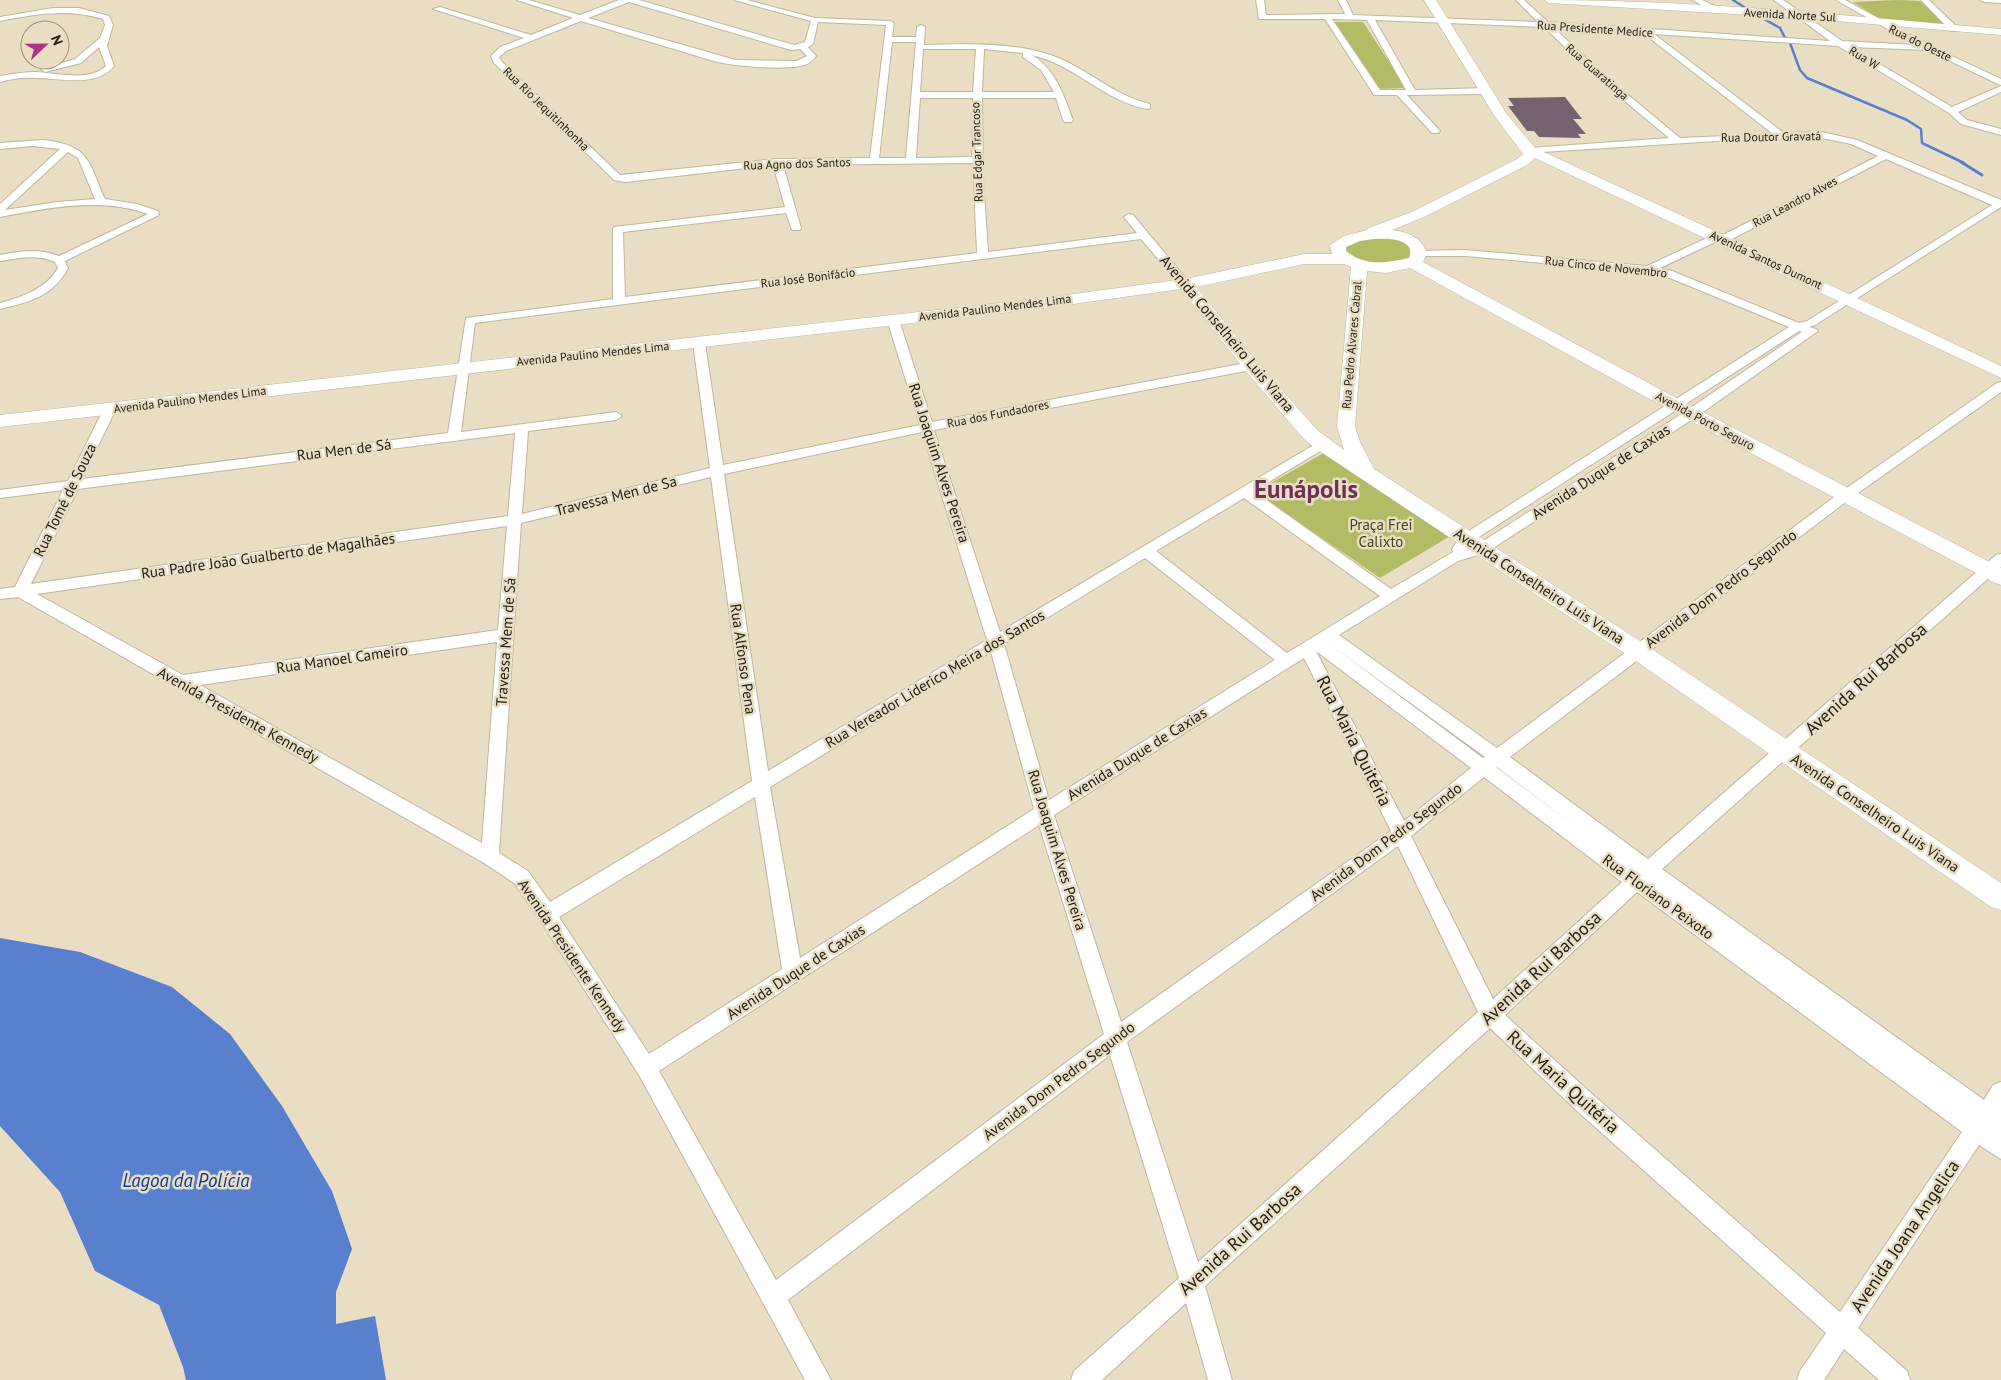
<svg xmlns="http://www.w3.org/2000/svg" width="2001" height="1380" viewBox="0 0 2001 1380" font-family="'PT Sans',sans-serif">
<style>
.green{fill:#b3bb65}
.water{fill:#5880ce}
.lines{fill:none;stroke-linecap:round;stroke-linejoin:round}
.stream-far1{stroke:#5880ce;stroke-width:2.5}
.stream{stroke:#5880ce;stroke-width:3}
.building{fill:#766171}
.minor-casing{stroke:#c0b59c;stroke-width:2}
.tertiary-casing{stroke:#c0b59c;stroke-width:1}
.secondary-casing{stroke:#c0b59c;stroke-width:1}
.minor{fill:#fff;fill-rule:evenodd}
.tertiary{fill:#fff;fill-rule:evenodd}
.secondary{fill:#fff;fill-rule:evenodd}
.labels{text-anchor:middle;stroke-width:5;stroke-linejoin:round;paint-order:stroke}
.far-street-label{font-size:12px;fill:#252017;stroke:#e9dec4}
.street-label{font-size:15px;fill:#252017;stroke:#e9dec4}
.park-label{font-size:15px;fill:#44471d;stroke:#e9dec4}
.near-street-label{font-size:18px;fill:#252017;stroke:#e9dec4}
.near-water-label{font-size:19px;font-style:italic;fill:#103a95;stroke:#e9dec4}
.town-label{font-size:25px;font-weight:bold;fill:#6d3056;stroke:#e9dec4}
</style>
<rect width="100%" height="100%" fill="#e9dec4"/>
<g class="green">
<polygon points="1899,0 1920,1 1942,21 1941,25 1880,19 1853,2"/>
<polygon points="1334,22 1363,22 1406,88 1378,89"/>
<path d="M 1396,237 L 1413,247 L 1409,258 C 1403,260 1397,264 1391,265 C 1374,268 1355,260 1344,249 C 1356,235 1379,238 1396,237 Z"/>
<polygon points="1324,453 1452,535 1380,578 1255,492"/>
</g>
<polygon class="water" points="0,938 80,952 172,987 230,1034 282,1106 332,1191 352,1249 336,1292 336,1324 375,1316 386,1380 186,1380 183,1367 159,1305 95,1271 60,1192 0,1126"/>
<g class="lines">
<g class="stream-far1">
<polyline points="1733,0 1747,9"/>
<polyline points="1755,14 1780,28 1785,38"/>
<polyline points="1790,43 1800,70 1807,78 1907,120 1921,129 1922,143 1964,163"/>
</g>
<polyline class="stream" points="1961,162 1982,175"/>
</g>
<polygon class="building" points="1565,97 1582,119 1573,119 1586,134 1578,134 1581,138 1539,137 1534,131 1527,131 1508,106 1514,106 1508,98"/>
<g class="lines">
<defs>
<g id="minor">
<path d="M 517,0 L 529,0 L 580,15 L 619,0 L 639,0 L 794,45 L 805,42 L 811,21 L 734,0 L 747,0 L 815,18 L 890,21 L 894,23 L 892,37 L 916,37 L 917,27 L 921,25 L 925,27 L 924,45 C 969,44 1018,41 1061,59 C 1092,73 1116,96 1150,104 L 1150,108 L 1147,109 C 1104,101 1075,65 1032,55 C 1057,71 1063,94 1073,120 L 1071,122 L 1065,122 L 1063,120 L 1056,98 L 982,98 L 983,178 L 988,252 L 1137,233 L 1124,217 L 1129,214 L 1133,215 L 1189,282 L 1191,284 L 1189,286 L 1181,286 L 1141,239 L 475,323 L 461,432 L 616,412 L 622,416 L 616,420 L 528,431 L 522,514 L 710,468 L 693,343 L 699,339 L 705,343 L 723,465 L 920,425 L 887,320 L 893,317 L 899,320 L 932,422 L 1251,362 L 1255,363 L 1257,366 L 1251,370 L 934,430 L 1000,632 L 1322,440 L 1329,444 L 1327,447 L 1254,491 L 1391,589 L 1453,552 L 1452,549 L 1461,536 L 1789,327 L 1665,276 L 1649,272 L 1465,256 L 1419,256 L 1415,255 L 1414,253 L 1415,251 L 1465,250 L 1647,266 L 1709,237 L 1725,234 L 1878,156 L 1851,144 L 1822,138 L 1717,141 L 1527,153 L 1525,151 L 1530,148 L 1669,138 L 1597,78 L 1544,27 L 1375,20 L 1415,90 L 1487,88 L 1491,91 L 1487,94 L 1407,95 L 1440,131 L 1438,133 L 1432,133 L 1397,95 L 1374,95 L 1325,19 L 1259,19 L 1256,0 L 1264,0 L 1266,15 L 1345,14 L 1338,0 L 1346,0 L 1353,15 L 1538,22 L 1516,0 L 1524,0 L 1548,22 L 1830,41 L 1774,0 L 1783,0 L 1842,41 L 1916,45 L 1836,0 L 1845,0 L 1922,42 L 2001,79 L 2001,85 L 1998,84 L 1927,50 L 1851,47 L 1952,107 L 2001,86 L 2001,92 L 1958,112 L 1967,120 L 2001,129 L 2001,135 L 1961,124 L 1949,113 L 1838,46 L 1654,34 L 1784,133 L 1822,132 L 1857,140 L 2001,200 L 2001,207 L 1815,325 L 1809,327 L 1816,329 L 1818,331 L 1696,417 L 1487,552 L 1458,561 L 1339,635 L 1497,748 L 1841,492 L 1997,383 L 2001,382 L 2001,392 L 1851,498 L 1510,757 L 1648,859 L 1996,555 L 2001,554 L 2001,567 L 1662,869 L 1984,1100 L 1993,1085 L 2001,1082 L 2001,1159 L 1979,1145 L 1858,1328 L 1907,1371 L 1910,1380 L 1879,1380 L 1844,1349 L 1824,1380 L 1797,1380 L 1800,1371 L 1826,1333 L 1576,1110 L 1490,1028 L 1205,1286 L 1232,1380 L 1208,1380 L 1186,1303 L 1102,1380 L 1071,1380 L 1074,1371 L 1179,1278 L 1110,1055 L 788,1300 L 831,1380 L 805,1380 L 639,1075 L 540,920 L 514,883 L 484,863 L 18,597 L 0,599 L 0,589 L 15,587 L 63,490 L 0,498 L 0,490 L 68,481 L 105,406 L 110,405 L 116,409 L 82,479 L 448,433 L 466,318 L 613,299 L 613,229 L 614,227 L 785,207 L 773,165 L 625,182 L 614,180 L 494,63 L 491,56 L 500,47 L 524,38 L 433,9 L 440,7 L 531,35 L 573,18 ZM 629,2 L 791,50 L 800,49 L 807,56 L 797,61 L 736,60 L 588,18 ZM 1332,19 L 1367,20 L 1406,90 L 1380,90 ZM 581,21 L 717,62 C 736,66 781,70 800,66 C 807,65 812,62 816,56 L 808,47 L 813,44 L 818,22 L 886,25 L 870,158 L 777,159 L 620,175 L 502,62 L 499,57 L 506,51 ZM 1554,28 L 1643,33 L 1773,134 L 1680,138 L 1603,74 ZM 892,42 L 916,42 L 906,158 L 879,158 ZM 923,49 L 976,49 L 973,92 L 920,92 ZM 984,49 L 1023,53 L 1023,57 L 1041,70 L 1054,92 L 982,92 ZM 920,98 L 973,98 L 972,157 L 916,158 ZM 1886,159 L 1992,205 L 1807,321 L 1799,323 L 1672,271 L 1660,268 L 1715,242 L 1732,239 ZM 973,163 L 977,253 L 625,297 L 623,232 L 786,213 L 792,230 L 800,230 L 801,228 L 783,165 ZM 1799,331 L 1802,332 L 1686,411 L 1477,545 L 1467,548 L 1471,542 ZM 922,432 L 987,640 L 768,771 L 724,474 ZM 515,433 L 508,516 L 31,584 L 78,489 ZM 711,477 L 752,781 L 550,902 L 528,871 L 499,853 L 521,523 ZM 1244,498 L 1380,596 L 1287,653 L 1156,551 ZM 507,526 L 498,630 L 183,675 L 37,594 ZM 1145,558 L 1275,660 L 1049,800 L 1004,644 ZM 497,642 L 482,843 L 200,685 ZM 1328,643 L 1485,757 L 1483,758 ZM 1316,651 L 1471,768 L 1404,821 ZM 991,652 L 1034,809 L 800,958 L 770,787 ZM 1304,658 L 1391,831 L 1121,1022 L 1054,815 ZM 1496,767 L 1497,767 L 1576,827 ZM 1484,777 L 1622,882 L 1493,999 L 1411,836 ZM 755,797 L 782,969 L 649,1054 L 559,917 ZM 1039,825 L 1104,1034 L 776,1280 L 659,1071 ZM 1398,846 L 1478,1012 L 1198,1262 L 1127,1042 ZM 1637,892 L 1962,1132 L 1840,1312 L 1592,1094 L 1505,1015 Z"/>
<polygon points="1692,0 1702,0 1723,10 1716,12"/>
<polygon points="1921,0 1929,0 1957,27 1957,31 1951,31"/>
<polygon points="1980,0 2001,0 2001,3 1984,2"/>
<path d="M 53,8 L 79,8 L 109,16 L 113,25 L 107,46 L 114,66 C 97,88 60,78 35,78 C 23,77 12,79 0,82 L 0,76 C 12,74 24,72 36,72 C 56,73 90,82 106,66 L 99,47 L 81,63 L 45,72 L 41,69 L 75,59 L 100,38 L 105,25 L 103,19 C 68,8 35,14 0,21 L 0,17 Z"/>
<path d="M 43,140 C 90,145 88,161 105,199 L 137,204 L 158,211 L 159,215 L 65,261 L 68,268 C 55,295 28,303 0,309 L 0,303 C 22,297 46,289 58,268 L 55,262 C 37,254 19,258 0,261 L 0,255 C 20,251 39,248 59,256 L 148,214 C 100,197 48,208 0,217 L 0,204 L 60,149 L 32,146 L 0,149 L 0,143 ZM 68,152 L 78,158 L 95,199 L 57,202 L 5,210 Z"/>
</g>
<path id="tertiary" d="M 1544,0 C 1697,0 1849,16 2001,29 L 2001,35 L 1801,18 L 1549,3 Z"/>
<path id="secondary" d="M 1424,0 L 1436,0 L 1506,113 L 1535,148 L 1726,236 L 2001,366 L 2001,378 L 1535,158 L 1527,165 L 1424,217 L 1392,230 C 1408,232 1421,237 1427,253 L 1423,262 L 1682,401 L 2001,568 L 2001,585 L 1993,582 L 1668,409 L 1410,268 L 1386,273 L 1367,271 L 1355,426 L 1360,442 L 1374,469 L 1646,645 L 2001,883 L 2001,910 L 1991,907 L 1630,657 L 1315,448 L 1303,438 L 1245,370 L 1181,289 L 1044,308 L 0,427 L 0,415 L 1044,298 L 1185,279 L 1304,254 L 1332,254 L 1330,245 L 1344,236 L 1367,230 L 1369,228 L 1414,211 L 1517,159 L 1523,154 L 1494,115 ZM 1374,239 C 1386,238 1417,238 1409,258 C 1386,263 1366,267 1346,251 L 1346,247 L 1360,241 ZM 1304,264 L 1344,264 L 1351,267 L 1337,426 L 1344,450 L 1317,430 L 1257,362 L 1196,287 Z"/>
</defs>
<use href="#minor" class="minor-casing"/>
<use href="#tertiary" class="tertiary-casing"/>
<use href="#secondary" class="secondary-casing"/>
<use href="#minor" class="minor"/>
<use href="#tertiary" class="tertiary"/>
<use href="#secondary" class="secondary"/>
</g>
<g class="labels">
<g class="far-street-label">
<text transform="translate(1790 15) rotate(3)" y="4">Avenida Norte Sul</text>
<text transform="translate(1595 29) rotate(4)" y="4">Rua Presidente Medice</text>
<text transform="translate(1920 43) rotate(26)" y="4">Rua do Oeste</text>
<text transform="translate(1864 58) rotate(31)" y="4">Rua W</text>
<text transform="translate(1597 72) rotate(41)" y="4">Rua Guaratinga</text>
<text transform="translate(546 109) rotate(44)" y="4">Rua Rio Jequitinhonha</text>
<text transform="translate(1771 137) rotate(-1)" y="4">Rua Doutor Gravatá</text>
<text transform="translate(977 152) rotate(-92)" y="4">Rua Edgar Trancoso</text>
<text transform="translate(797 164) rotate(-2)" y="4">Rua Agno dos Santos</text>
<text transform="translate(1795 202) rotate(-28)" y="4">Rua Leandro Alves</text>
<text transform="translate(1766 260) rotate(25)" y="4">Avenida Santos Dumont</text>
<text transform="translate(1606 267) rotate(6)" y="4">Rua Cinco de Novembro</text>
<text transform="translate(808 278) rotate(-7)" y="4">Rua José Bonifácio</text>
<text transform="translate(995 308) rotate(-7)" y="4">Avenida Paulino Mendes Lima</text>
<text transform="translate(1352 345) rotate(-85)" y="4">Rua Pedro Alvares Cabral</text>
<text transform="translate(593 354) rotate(-6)" y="4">Avenida Paulino Mendes Lima</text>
<text transform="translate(190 400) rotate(-7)" y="4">Avenida Paulino Mendes Lima</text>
<text transform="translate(998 414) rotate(-11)" y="4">Rua dos Fundadores</text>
<text transform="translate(1705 421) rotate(28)" y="4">Avenida Porto Seguro</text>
</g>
<g class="street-label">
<text transform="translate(1227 334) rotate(50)" y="5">Avenida Conselheiro Luis Viana</text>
<text transform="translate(344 450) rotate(-7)" y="5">Rua Men de Sá</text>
<text transform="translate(939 463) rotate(72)" y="5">Rua Joaquim Alves Pereira</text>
<text transform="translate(1601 472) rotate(-33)" y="5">Avenida Duque de Caxias</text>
<text transform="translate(616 496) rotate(-14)" y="5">Travessa Men de Sa</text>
<text transform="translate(65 500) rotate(-64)" y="5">Rua Tomé de Souza</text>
<text transform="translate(268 556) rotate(-8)" y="5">Rua Padre João Gualberto de Magalhães</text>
<text transform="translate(1539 586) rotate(33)" y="5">Avenida Conselheiro Luis Viana</text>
<text transform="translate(1721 589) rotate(-37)" y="5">Avenida Dom Pedro Segundo</text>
<text transform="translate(506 642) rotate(-86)" y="5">Travessa Mem de Sá</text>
<text transform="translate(342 659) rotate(-8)" y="5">Rua Manoel Cameiro</text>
<text transform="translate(743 659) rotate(82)" y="5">Rua Alfonso Pena</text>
<text transform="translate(935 679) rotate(-31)" y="5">Rua Vereador Liderico Meira dos Santos</text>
<text transform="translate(238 715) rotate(29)" y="5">Avenida Presidente Kennedy</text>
<text transform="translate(1137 754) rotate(-32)" y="5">Avenida Duque de Caxias</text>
<text transform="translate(1875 813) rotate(34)" y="5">Avenida Conselheiro Luis Viana</text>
<text transform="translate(1386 842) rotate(-37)" y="5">Avenida Dom Pedro Segundo</text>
<text transform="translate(1057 850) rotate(73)" y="5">Rua Joaquim Alves Pereira</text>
<text transform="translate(1658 897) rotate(36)" y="5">Rua Floriano Peixoto</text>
<text transform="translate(572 956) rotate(56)" y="5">Avenida Presidente Kennedy</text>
<text transform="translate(796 972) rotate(-33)" y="5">Avenida Duque de Caxias</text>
<text transform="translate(1059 1081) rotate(-37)" y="5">Avenida Dom Pedro Segundo</text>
</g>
<g class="park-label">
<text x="1381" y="530">Praça Frei<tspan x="1381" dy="17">Calixto</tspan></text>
</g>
<g class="near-street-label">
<text transform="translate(1866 679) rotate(-42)" y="6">Avenida Rui Barbosa</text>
<text transform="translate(1354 741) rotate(63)" y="6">Rua Maria Quitéria</text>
<text transform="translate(1541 968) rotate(-43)" y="6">Avenida Rui Barbosa</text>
<text transform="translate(1563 1082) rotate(42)" y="6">Rua Maria Quitéria</text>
<text transform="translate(1905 1236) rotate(-56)" y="6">Avenida Joana Angelica</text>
<text transform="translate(1240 1239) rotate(-42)" y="6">Avenida Rui Barbosa</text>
</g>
<g class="near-water-label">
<text x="186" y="1187">Lagoa da Polícia</text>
</g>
<g class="town-label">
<text x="1306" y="498">Eunápolis</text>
</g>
</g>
<g transform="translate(45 45) rotate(68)"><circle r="24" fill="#e9dec4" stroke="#9b927f"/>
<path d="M0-4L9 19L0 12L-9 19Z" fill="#b03486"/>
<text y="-8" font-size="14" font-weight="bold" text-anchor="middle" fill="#252017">N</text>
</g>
</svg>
